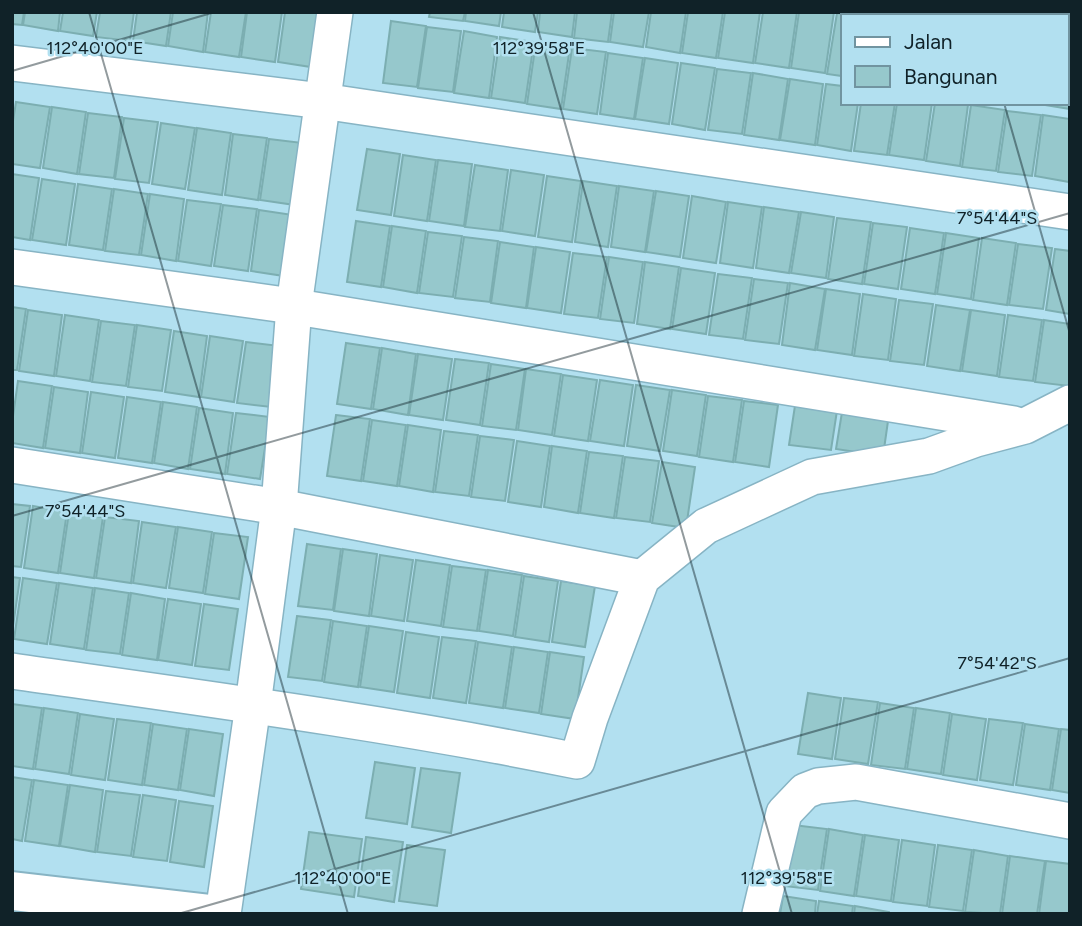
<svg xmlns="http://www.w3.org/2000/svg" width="1082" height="926" viewBox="0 0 1082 926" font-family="Figtree,sans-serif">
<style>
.building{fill:#96c8cc;stroke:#7caeb1;stroke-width:2}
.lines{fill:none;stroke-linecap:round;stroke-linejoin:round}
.street-casing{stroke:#87b4c4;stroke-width:38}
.secondary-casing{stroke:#87b4c4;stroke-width:42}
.street{stroke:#fff;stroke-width:35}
.secondary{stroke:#fff;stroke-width:38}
.ticks{fill:none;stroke:#102228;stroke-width:2;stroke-opacity:0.45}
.ticks-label{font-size:18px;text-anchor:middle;fill:#102228;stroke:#b2e0f0;stroke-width:5;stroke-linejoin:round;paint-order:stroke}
</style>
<rect width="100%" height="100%" fill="#b2e0f0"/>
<g class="building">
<polygon points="12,12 24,12 22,25 12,24"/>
<polygon points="25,12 60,12 58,31 23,25"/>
<polygon points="63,12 97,12 93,36 60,31"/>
<polygon points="100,12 134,12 130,41 96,37"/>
<polygon points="137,12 171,12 166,46 133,41"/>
<polygon points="173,12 208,12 203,52 168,46"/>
<polygon points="211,12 246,12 239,57 205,52"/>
<polygon points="247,12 282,12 275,62 241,57"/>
<polygon points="285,12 320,12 311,67 278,62"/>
<polygon points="430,12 465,12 463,21 429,17"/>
<polygon points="466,12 501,12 499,26 465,21"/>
<polygon points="504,12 538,12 535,32 502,27"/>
<polygon points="540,12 575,12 572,37 538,32"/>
<polygon points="577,12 612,12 608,42 574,38"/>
<polygon points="614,12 649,12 643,47 610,42"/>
<polygon points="651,12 686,12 680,53 646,47"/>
<polygon points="688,12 723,12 716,58 682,53"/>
<polygon points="725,12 760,12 753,63 718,58"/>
<polygon points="763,12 797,12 789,68 755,63"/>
<polygon points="799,12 834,12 825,73 791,68"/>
<polygon points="837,13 857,16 842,16 842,76 827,74"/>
<polygon points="391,21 426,26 417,87 383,83"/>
<polygon points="427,27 461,31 453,92 418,88"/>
<polygon points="464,31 497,37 489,98 454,93"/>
<polygon points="500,37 534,42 525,103 491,98"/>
<polygon points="536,42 570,47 561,109 527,104"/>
<polygon points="1066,46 1070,46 1070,109 1045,105 1046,103 1066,103"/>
<polygon points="572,48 606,52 597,114 563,109"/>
<polygon points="608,53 643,58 634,119 600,114"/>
<polygon points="645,58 678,63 669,124 635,119"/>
<polygon points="681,63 715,68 705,130 672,124"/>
<polygon points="717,69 751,73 742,134 708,130"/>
<polygon points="753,73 788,79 779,140 744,135"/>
<polygon points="790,79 823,84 815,145 780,140"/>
<polygon points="826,84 842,86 842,103 858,103 851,151 817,145"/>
<polygon points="16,102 50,107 40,168 12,164 12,127"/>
<polygon points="861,103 895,103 887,155 854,151"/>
<polygon points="897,103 932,103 924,160 889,155"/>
<polygon points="935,103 968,105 960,166 926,161"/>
<polygon points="971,105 1005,110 996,171 962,167"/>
<polygon points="52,107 86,112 77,174 43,168"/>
<polygon points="1007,111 1041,115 1032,176 998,172"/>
<polygon points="88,113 122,117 114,178 79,174"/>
<polygon points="1043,115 1070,119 1069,182 1035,176"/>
<polygon points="124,118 158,122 149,183 115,179"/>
<polygon points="161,123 195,128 185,189 152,184"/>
<polygon points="197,128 231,133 222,195 188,190"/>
<polygon points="233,134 267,138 258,200 225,195"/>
<polygon points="269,139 303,143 295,205 260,200"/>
<polygon points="367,149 400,154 391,215 357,210"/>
<polygon points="403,155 436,160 427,221 394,216"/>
<polygon points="438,160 472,164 464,226 429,221"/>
<polygon points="475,165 508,170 500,231 465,227"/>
<polygon points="511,170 544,175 535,236 502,231"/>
<polygon points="12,174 39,178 30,240 12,237"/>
<polygon points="547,176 581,181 572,242 538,237"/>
<polygon points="42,179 75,184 66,245 32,240"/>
<polygon points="583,181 617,186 608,247 575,242"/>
<polygon points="78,184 112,189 103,250 69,245"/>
<polygon points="619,186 654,191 645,252 611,247"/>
<polygon points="114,189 148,194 139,255 105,251"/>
<polygon points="656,191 689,196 680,257 646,252"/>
<polygon points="150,194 184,199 176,261 141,255"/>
<polygon points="692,196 726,202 716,263 683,258"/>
<polygon points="187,200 221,204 211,266 178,261"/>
<polygon points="728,202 762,207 753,268 720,263"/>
<polygon points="223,205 257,209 248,271 214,266"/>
<polygon points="764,207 799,212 789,273 756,268"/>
<polygon points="259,210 293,215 284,276 251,271"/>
<polygon points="801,212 834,217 826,278 791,273"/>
<polygon points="837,218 871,222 862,284 828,279"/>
<polygon points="356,221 390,226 381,287 347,282"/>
<polygon points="873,223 907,227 898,289 864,284"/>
<polygon points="392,226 426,231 417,293 383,287"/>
<polygon points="910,228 944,233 935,294 901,289"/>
<polygon points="428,232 462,236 453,297 419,293"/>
<polygon points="946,233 979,238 971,299 937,294"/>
<polygon points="464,237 498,241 490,302 455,298"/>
<polygon points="982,238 1016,243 1007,305 973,300"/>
<polygon points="500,242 534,247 526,308 491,303"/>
<polygon points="1018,244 1052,248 1043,309 1009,305"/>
<polygon points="536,247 570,252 561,313 527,308"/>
<polygon points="1055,249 1070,251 1070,314 1046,310"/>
<polygon points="573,253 607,257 598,318 564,314"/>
<polygon points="609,257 643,262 634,323 600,319"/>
<polygon points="645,262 679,267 670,329 637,324"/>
<polygon points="681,268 715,273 706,334 672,329"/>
<polygon points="718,274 752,278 743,339 709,335"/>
<polygon points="754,279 788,283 779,344 745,340"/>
<polygon points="790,283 825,289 815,350 782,345"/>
<polygon points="826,289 860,294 852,355 817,350"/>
<polygon points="863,294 896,299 888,360 854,356"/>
<polygon points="899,300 933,304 924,365 890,361"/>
<polygon points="936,305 970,310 960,371 927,366"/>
<polygon points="12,307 26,309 17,370 12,370"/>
<polygon points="28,310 62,315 54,376 19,371"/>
<polygon points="971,310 1005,315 997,376 962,371"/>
<polygon points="65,315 99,320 90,381 56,376"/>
<polygon points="1008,315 1042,320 1033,381 999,377"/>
<polygon points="1044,320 1070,324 1069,386 1035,382"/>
<polygon points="101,321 135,325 126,386 92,382"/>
<polygon points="137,325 171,330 162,391 128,387"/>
<polygon points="174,331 207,336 199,397 165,392"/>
<polygon points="210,336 243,341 234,402 201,397"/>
<polygon points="246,342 280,346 271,407 237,403"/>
<polygon points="346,343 380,348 371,409 337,404"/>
<polygon points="382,348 416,354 408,415 373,409"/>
<polygon points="418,354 452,359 443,420 409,415"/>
<polygon points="455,359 489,363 480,425 446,420"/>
<polygon points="491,364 525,369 516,430 482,426"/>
<polygon points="526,369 561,374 552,435 518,430"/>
<polygon points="563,375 597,380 588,441 554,436"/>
<polygon points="600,380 633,385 624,446 590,441"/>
<polygon points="18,381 52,386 43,448 12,443 12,423"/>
<polygon points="636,385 670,390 660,451 627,446"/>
<polygon points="54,387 88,392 80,453 45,448"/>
<polygon points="672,390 706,395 697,456 663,451"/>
<polygon points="91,392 124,397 115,458 82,453"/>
<polygon points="708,396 742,400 733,462 699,457"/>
<polygon points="127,397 161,402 152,463 118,458"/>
<polygon points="796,399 838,404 831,450 789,445"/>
<polygon points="844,400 890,407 883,456 836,449"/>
<polygon points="744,401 778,405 769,467 735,462"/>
<polygon points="163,402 197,407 188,469 154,463"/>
<polygon points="199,408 233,413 225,474 190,469"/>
<polygon points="236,413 270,417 260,479 227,474"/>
<polygon points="336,415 370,419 361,481 327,476"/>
<polygon points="372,420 406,425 397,486 363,481"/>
<polygon points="408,425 441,430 433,492 399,486"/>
<polygon points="444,431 478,435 469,496 435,492"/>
<polygon points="480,436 514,440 505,501 471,497"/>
<polygon points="517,441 550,446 541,507 508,502"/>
<polygon points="552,446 587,451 578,513 544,507"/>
<polygon points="589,452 623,456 614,518 580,513"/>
<polygon points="625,457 659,461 650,522 616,518"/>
<polygon points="662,462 695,467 686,528 652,523"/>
<polygon points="12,504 30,506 21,567 12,566"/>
<polygon points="33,506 67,512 58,573 24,568"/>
<polygon points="69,512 103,517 94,578 60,573"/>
<polygon points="105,517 139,521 131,583 96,578"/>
<polygon points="142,522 176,527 166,588 133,583"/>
<polygon points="178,527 212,532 203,593 169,588"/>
<polygon points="214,533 248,537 239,599 205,594"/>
<polygon points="307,544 341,549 333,610 298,606"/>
<polygon points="343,549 377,554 369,616 334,611"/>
<polygon points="380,555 413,560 404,621 371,616"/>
<polygon points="416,560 450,565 441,626 407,621"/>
<polygon points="452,566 486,570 477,631 443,627"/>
<polygon points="488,570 522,575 513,636 479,631"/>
<polygon points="524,576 558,581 549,642 515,637"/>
<polygon points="12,577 20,578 12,633"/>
<polygon points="23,578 57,583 47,644 14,639"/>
<polygon points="561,581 595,586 585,647 552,642"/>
<polygon points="59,583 93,588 84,649 50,644"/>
<polygon points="95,588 129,593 120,654 86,650"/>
<polygon points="131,593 165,599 157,660 122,655"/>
<polygon points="168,599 201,604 192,665 158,660"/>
<polygon points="204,604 238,609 229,670 195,666"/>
<polygon points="297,616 331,620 322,681 288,677"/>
<polygon points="333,621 367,626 358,687 324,682"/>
<polygon points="369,626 403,631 394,692 360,687"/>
<polygon points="406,632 439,637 430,698 397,693"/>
<polygon points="442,637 476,641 466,703 433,698"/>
<polygon points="478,642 512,647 503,708 469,703"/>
<polygon points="514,647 548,652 539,713 505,708"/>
<polygon points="550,652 584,657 575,719 541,714"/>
<polygon points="808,693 841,698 832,759 798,754"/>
<polygon points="844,698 878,702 868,764 835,759"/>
<polygon points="880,703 914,708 905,769 871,765"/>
<polygon points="12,704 42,708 33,769 12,766"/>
<polygon points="44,708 78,713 69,774 35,769"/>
<polygon points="916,708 950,713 941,774 907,769"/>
<polygon points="80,714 114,719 105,780 71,775"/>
<polygon points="952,714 986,719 977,780 943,775"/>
<polygon points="117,719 151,723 142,785 108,780"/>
<polygon points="989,719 1023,723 1013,785 980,780"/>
<polygon points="153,724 187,729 178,790 144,785"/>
<polygon points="1025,724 1059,729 1050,790 1016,785"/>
<polygon points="189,729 223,734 214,796 180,790"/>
<polygon points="1061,729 1070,730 1070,793 1052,790"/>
<polygon points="375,762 415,768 407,824 366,818"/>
<polygon points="421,768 460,773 451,833 412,827"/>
<polygon points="12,777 32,780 22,841 12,839"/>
<polygon points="34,780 68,785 59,846 25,841"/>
<polygon points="70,785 103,790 95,852 60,846"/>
<polygon points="106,791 140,795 131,856 97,852"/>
<polygon points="143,795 176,800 167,861 133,857"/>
<polygon points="179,801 213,806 204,867 170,862"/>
<polygon points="793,825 827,829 818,890 784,886"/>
<polygon points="829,829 863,835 854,896 820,891"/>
<polygon points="309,832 362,839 354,897 301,889"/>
<polygon points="865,835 899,840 891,901 856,896"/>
<polygon points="366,837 403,842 394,902 358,896"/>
<polygon points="902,840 935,845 927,906 893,902"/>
<polygon points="407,845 445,850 437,906 399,901"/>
<polygon points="938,845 972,850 963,911 929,907"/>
<polygon points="974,850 1008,856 1000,914 965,912"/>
<polygon points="1010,856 1045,861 1037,914 1002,914"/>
<polygon points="1046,861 1070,864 1070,914 1039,914"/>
<polygon points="783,896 816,901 815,914 780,914"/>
<polygon points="819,901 853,906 852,914 817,914"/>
<polygon points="855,906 889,912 889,914 854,914"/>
</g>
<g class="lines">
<defs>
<g id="street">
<polyline points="1008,12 1029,16"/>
<polyline points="1066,22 1070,22"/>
<polyline points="12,63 322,101 1070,212"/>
<polyline points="12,267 278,304 1014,424"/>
<polyline points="12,465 279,507 642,578"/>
<path d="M 12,671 C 201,698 390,723 577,761 L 590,718 L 642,578 L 706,526 L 812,477 L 929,456 L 976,439 L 1025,426 L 1070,403"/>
<polyline points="223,914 253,705 279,507 294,306 335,12"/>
<polyline points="760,914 784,813 805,791 818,786 856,782 1070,821"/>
</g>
<polyline id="secondary" points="12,891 211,914"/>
</defs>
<use href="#street" class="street-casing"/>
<use href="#secondary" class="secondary-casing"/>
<use href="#street" class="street"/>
<use href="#secondary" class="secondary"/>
</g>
<path class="ticks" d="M 89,12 L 348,914M 533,12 L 792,914M 977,12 L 978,16M 12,71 L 215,12M 1004,103 L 1070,334M 12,516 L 1070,213M 178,914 L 1070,658"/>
<g class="ticks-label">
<text x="95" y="54">112°40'00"E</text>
<text x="539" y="54">112°39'58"E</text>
<text x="997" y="224">7°54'44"S</text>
<text x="85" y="517">7°54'44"S</text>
<text x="997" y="669">7°54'42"S</text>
<text x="787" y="884">112°39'58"E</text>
<text x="343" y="884">112°40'00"E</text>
</g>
<rect width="1082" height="926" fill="none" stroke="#102228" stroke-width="28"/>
<rect x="841" y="14" width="228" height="91" fill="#b2e0f0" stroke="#7194a0" stroke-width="2"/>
<rect x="855" y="37" width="35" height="10" fill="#ffffff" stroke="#7194a0" stroke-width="2"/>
<text x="904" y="49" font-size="21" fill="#102228">Jalan</text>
<rect x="855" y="66" width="35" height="21" fill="#96c8cc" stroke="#7194a0" stroke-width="2"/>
<text x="904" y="84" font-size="21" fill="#102228">Bangunan</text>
</svg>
